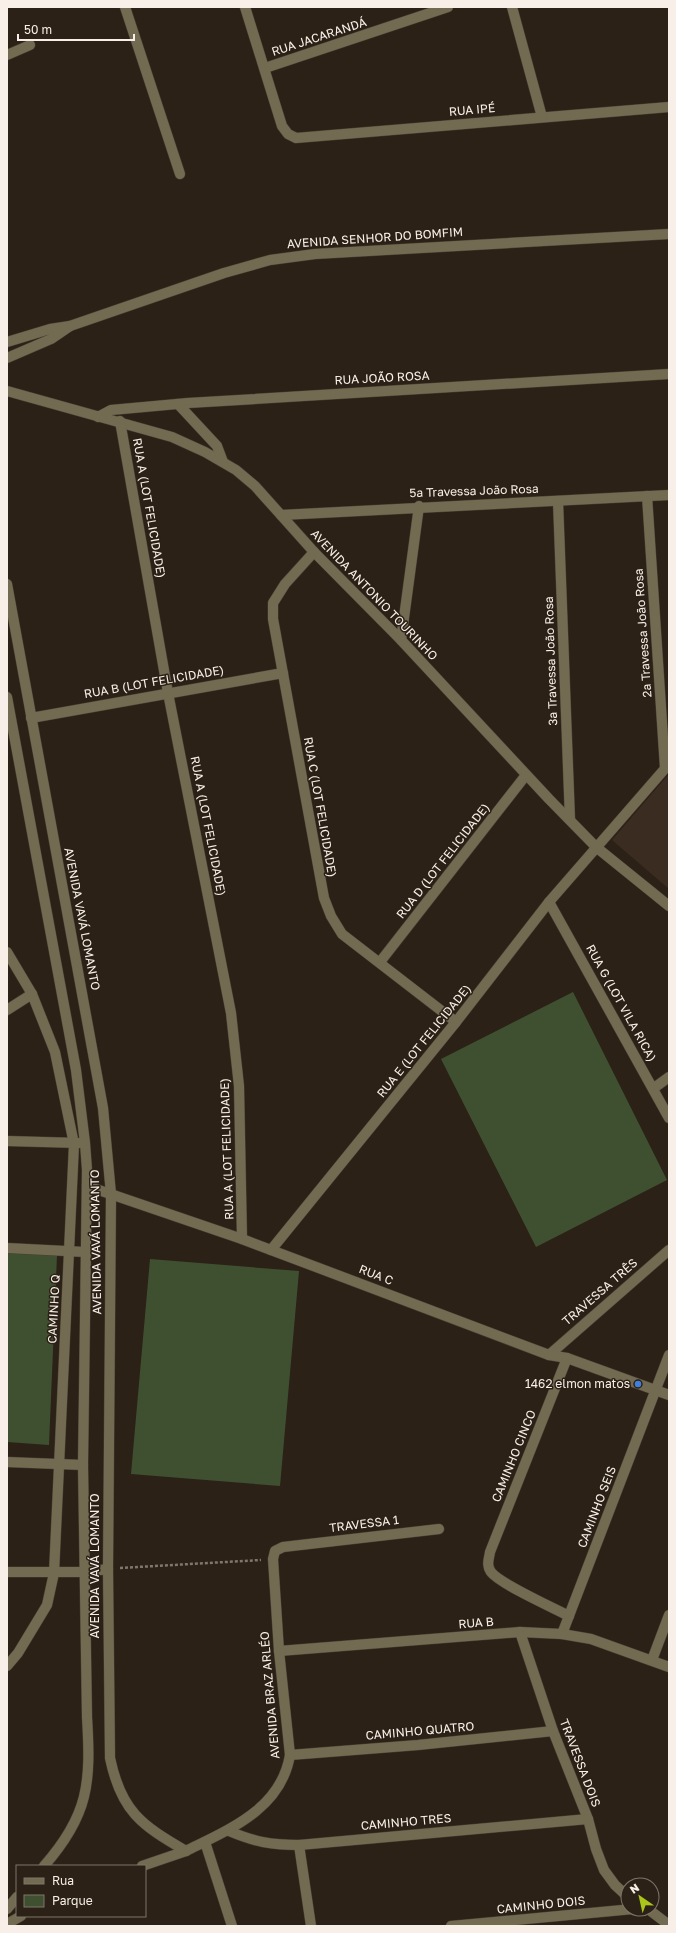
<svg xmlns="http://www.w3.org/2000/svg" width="676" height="1933" viewBox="0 0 676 1933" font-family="'Golos Text',sans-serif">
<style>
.education{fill:#3a2c20}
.green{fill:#3f5031}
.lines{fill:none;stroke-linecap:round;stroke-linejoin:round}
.minor-casing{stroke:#493e33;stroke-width:11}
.tertiary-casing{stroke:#493e33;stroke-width:11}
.path{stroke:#7f766c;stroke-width:2.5;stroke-dasharray:3 2;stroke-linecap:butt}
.minor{stroke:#726b51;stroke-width:10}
.tertiary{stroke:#726b51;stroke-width:10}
.shop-dot{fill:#3f7fe0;stroke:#2c2116;stroke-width:1.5}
.labels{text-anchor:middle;stroke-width:3;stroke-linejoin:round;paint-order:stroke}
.street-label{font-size:12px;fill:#f8f0e8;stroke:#2c2116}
.poi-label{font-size:12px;fill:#f8f0e8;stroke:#2c2116;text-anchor:end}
</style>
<rect width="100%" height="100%" fill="#2c2116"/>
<polygon class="education" points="669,774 669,889 612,840"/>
<g class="green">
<polygon points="573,992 667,1180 536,1247 441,1059"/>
<polygon points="7,1253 57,1255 49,1445 7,1442"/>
<polygon points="150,1259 299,1271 280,1486 131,1474"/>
</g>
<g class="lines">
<defs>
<g id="minor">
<polyline points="125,7 180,174"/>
<polyline points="245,7 282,126 288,134 296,138 669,107"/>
<polyline points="512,7 542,117"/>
<polyline points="7,55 30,45"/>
<polyline points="265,68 448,7"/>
<polyline points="7,391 172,437 205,452 236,470 255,486 314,552 401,640 549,799 596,847 669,906"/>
<polyline points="178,404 217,446 223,462"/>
<polyline points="98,417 111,410 188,403 669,374"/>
<polyline points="120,421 168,693 231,1013 239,1086 242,1239"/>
<polyline points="647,496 665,768"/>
<polyline points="558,501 570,820"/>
<polyline points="281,515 669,495"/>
<polyline points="314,552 285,584 273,603 273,619 324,898 331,916 342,934 456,1022"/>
<polyline points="401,640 419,506"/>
<polyline points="31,718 283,673"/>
<polyline points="549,902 669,1118"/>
<polyline points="7,952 32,994 55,1052 74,1144 54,1573 47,1605 18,1653 7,1666"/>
<polyline points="380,962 526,775"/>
<polyline points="7,1010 32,994"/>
<polyline points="654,1088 669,1077"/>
<polyline points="7,1141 79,1143"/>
<polyline points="87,1186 242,1239 549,1355 567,1358 669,1395"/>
<polyline points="7,1248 85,1252"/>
<polyline points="271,1250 456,1022 549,902 669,764"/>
<polyline points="549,1355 669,1250"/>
<path d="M 567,1358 L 490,1552 C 489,1559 486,1565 491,1572 C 500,1584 554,1608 569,1616"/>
<polyline points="7,1462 83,1465"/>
<polyline points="7,1572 86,1572 108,1569"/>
<polyline points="520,1632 553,1731 588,1819 596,1849 604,1870 615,1885 628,1897"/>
<polyline points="562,1634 669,1355"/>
<polyline points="279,1651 520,1632 562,1634 591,1639 669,1667"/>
<polyline points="652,1660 669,1615"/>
<polyline points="290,1755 418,1745 553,1731"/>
<path d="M 229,1831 C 255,1842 271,1845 299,1845 L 588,1819"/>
<polyline points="205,1842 232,1926"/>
<polyline points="299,1845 311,1926"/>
<path d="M 186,1851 C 230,1829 281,1809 290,1755 L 279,1651 L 273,1559 L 275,1551 L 283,1547 L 439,1529"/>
<polyline points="648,1909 669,1925"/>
<polyline points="451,1926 633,1909"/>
</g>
<g id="tertiary">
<polyline points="7,342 50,329 70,326 224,273 270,260 315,254 669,234"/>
<polyline points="7,358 51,339 70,326"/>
<path d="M 7,584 L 103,1108 L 111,1194 L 108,1569 L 110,1758 C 121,1811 141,1825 186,1851"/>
<path d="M 7,697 L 76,1070 L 85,1143 L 87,1170 L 83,1465 L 87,1717 C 91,1783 89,1815 44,1866"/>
<polyline points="142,1866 186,1851"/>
<polyline points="7,1909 17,1897"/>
<polyline points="7,1924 21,1916"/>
</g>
</defs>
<use href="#minor" class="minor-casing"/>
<use href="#tertiary" class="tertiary-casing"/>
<polyline class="path" points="120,1568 261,1560"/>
<use href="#minor" class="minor"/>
<use href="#tertiary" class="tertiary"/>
</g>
<circle class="shop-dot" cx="638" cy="1384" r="4"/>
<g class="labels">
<g class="street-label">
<text transform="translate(319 37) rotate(-18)" y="4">RUA JACARANDÁ</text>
<text transform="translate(472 110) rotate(-5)" y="4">RUA IPÉ</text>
<text transform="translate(375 238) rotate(-4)" y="4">AVENIDA SENHOR DO BOMFIM</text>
<text transform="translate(382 378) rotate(-3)" y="4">RUA JOÃO ROSA</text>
<text transform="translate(474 491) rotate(-2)" y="4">5ª Travessa João Rosa</text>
<text transform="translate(149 508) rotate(80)" y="4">RUA A (LOT FELICIDADE)</text>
<text transform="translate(374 595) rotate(46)" y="4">AVENIDA ANTONIO TOURINHO</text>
<text transform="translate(643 633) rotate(-94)" y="4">2ª Travessa João Rosa</text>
<text transform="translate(551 661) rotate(-92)" y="4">3ª Travessa João Rosa</text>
<text transform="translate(154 682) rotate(-10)" y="4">RUA B (LOT FELICIDADE)</text>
<text transform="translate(320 807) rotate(80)" y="4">RUA C (LOT FELICIDADE)</text>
<text transform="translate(208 826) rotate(79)" y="4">RUA A (LOT FELICIDADE)</text>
<text transform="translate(443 861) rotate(-52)" y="4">RUA D (LOT FELICIDADE)</text>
<text transform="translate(82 919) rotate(79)" y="4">AVENIDA VAVÁ LOMANTO</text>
<text transform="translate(621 1003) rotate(61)" y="4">RUA G (LOT VILA RICA)</text>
<text transform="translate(424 1041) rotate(-51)" y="4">RUA E (LOT FELICIDADE)</text>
<text transform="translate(227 1149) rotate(-92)" y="4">RUA A (LOT FELICIDADE)</text>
<text transform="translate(96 1242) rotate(-91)" y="4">AVENIDA VAVÁ LOMANTO</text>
<text transform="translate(376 1275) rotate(21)" y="4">RUA C</text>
<text transform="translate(600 1292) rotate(-41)" y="4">TRAVESSA TRÊS</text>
<text transform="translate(54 1309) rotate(-87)" y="4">CAMINHO Q</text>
<text transform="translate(514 1456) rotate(-68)" y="4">CAMINHO CINCO</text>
<text transform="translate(597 1507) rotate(-69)" y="4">CAMINHO SEIS</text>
<text transform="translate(364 1524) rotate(-7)" y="4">TRAVESSA 1</text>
<text transform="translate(95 1566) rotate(-90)" y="4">AVENIDA VAVÁ LOMANTO</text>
<text transform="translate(476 1623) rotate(-5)" y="4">RUA B</text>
<text transform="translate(270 1695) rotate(-95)" y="4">AVENIDA BRAZ ARLÉO</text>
<text transform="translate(420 1731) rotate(-5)" y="4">CAMINHO QUATRO</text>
<text transform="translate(580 1763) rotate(69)" y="4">TRAVESSA DOIS</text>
<text transform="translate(406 1822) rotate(-5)" y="4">CAMINHO TRES</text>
<text transform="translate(541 1905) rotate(-6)" y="4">CAMINHO DOIS</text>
</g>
<g class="poi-label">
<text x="630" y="1388">1462 elmon matos</text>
</g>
</g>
<rect width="676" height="1933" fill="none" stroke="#f8f0e8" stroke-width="16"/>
<rect x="16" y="1865" width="130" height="52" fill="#2c2116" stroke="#7e746a"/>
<rect x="24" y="1878" width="20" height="6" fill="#726b51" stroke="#7e746a"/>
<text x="52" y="1885" font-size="12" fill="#f8f0e8">Rua</text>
<rect x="24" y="1895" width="20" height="12" fill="#3f5031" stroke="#7e746a"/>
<text x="52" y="1905" font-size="12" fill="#f8f0e8">Parque</text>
<g transform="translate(640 1897) rotate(326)"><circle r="19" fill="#2c2116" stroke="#7e746a"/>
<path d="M0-3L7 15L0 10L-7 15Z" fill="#a9c71b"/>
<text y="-6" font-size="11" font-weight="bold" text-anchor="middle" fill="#f8f0e8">N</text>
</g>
<path d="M18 34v6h116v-6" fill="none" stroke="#f8f0e8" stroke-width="2"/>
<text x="24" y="34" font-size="12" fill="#f8f0e8" stroke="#2c2116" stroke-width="3" paint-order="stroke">50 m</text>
</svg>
